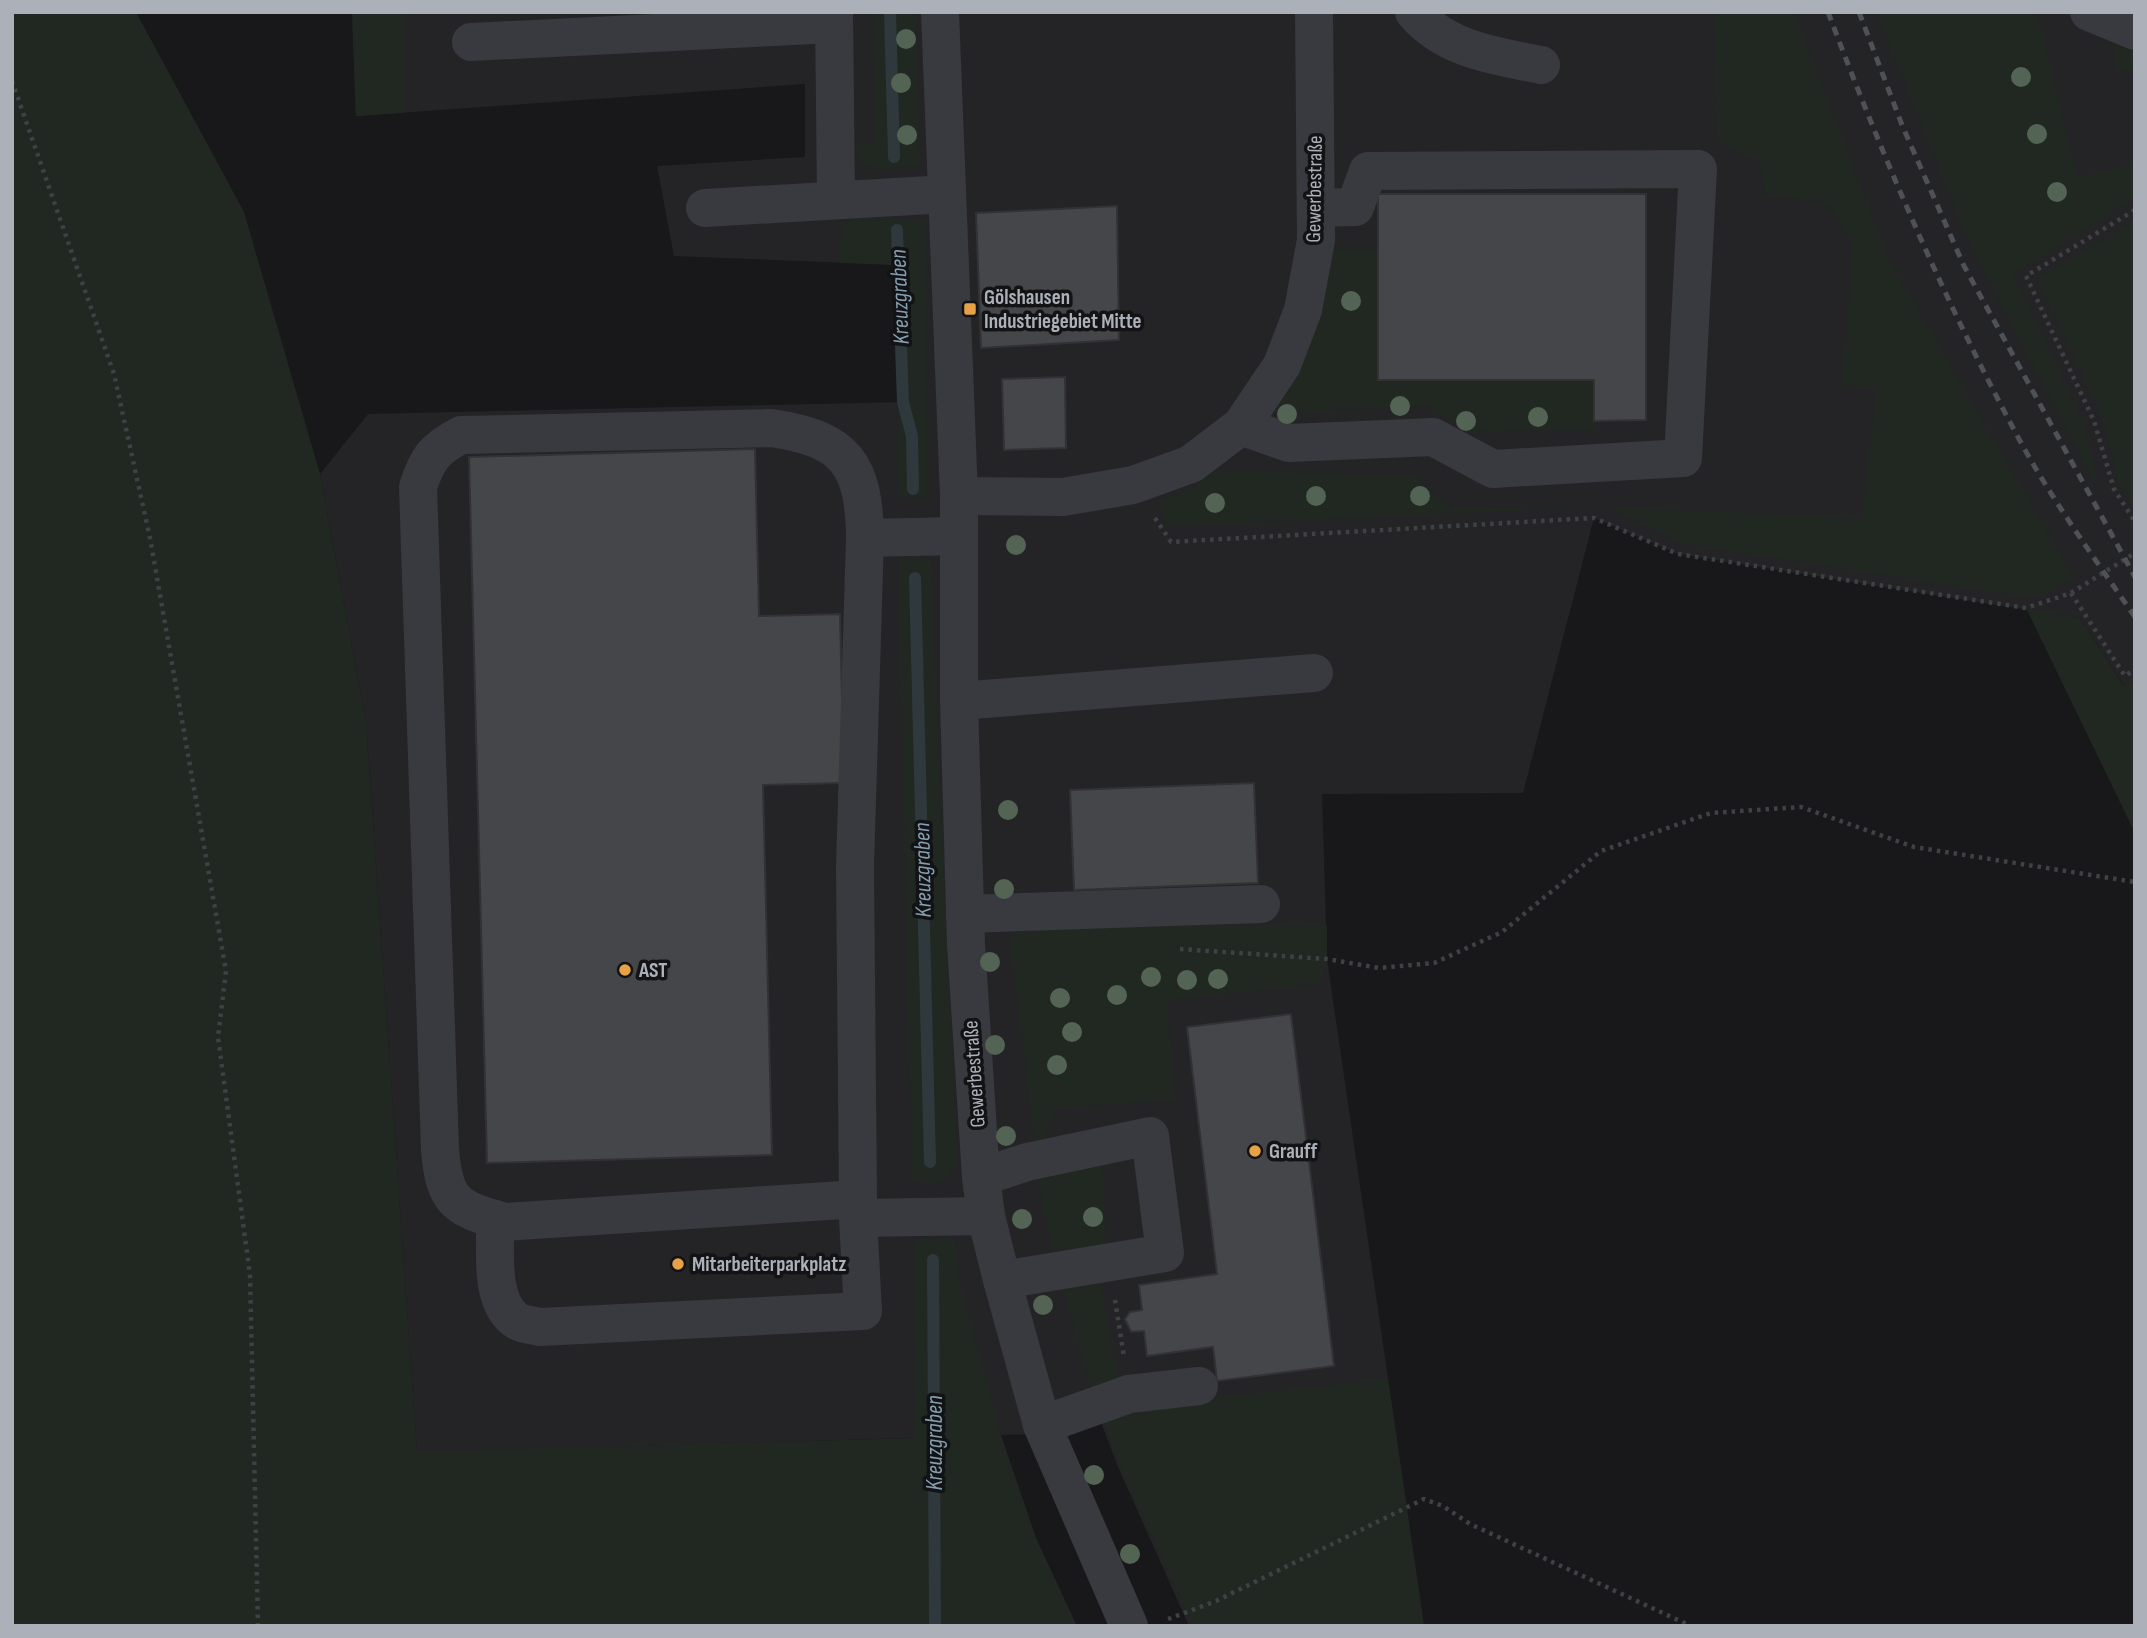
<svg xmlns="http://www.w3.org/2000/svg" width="2147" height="1638" viewBox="0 0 2147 1638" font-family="'Sofia Sans Condensed',sans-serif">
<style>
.built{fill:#242427}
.green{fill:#202821}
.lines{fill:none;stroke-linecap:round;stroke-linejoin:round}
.stream{stroke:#2f383d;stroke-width:12}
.building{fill:#45464a;stroke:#323236;stroke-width:2}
.path{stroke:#3f4145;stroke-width:4.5;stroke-dasharray:3.5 5;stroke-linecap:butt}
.minor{stroke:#393a3f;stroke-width:38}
.rail{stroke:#4e5155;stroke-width:5;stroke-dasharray:9 7;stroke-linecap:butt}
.tree{fill:#536454}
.poi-dot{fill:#e6a244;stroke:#131315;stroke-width:2.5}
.labels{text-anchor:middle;stroke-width:7;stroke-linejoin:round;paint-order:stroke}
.street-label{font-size:21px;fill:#abb0b9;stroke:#131315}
.poi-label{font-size:21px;font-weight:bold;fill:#abb0b9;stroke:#131315;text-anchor:start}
.water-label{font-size:23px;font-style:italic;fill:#85a0b1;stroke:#131315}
</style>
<rect width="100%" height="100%" fill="#18181a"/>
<polygon class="built" points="352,12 2135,12 2135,680 2125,687 2080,618 1678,554 1594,518 1523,793 1322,794 1327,959 1424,1626 1189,1626 1118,1467 1098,1414 1038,1434 417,1453 366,722 320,474 368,414 902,402 898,265 674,256 657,166 805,157 805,84 356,116"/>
<g class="green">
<polygon points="12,12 136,12 244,212 320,474 366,722 417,1452 914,1438 917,1394 915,1239 954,1239 959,1280 1001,1435 1036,1538 1077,1626 12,1626"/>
<polygon points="352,12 405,12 403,113 356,116"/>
<path d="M 873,12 L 916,12 L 920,164 C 893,167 858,180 854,144 L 876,142 Z"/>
<polygon points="1716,12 1794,12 1888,258 2073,577 2047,595 2026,597 1685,544 1608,507 1167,526 1159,502 1195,486 1214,471 1414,476 1449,508 1608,507 1862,518 1876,390 1843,385 1853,244 1828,203 1767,195 1759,161 1718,141"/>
<polygon points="1876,12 2027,12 2038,18 2077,177 2135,163 2135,198 2013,274 2085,425 2099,490 1971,246"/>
<polygon points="2111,43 2135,52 2135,69 2118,71"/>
<path d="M 855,216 L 926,220 L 927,498 L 898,497 L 897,402 L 903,401 L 898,265 L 840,263 C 840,246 839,226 855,216 Z"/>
<polygon points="2135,221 2135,511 2119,482 2103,419 2037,279"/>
<polygon points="1378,249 1594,380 1595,430 1466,431 1428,406 1270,413 1330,250"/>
<path d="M 930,559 L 957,1158 C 949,1180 933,1193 912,1177 L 899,561 Z"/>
<polygon points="2026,608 2080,618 2124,686 2135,680 2135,833"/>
<polygon points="1327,925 1327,959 1319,984 1167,1000 1175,1100 1057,1108 1050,1120 1044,1144 1035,1145 1009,926"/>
<polygon points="1103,1166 1106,1245 1053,1250 1037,1175"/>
<polygon points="1100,1278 1118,1382 1091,1388 1063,1283"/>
<polygon points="1388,1379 1424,1626 1193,1626 1120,1467 1101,1414 1129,1407"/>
</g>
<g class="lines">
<g class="stream">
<polyline points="890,12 894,157"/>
<polyline points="897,230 903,402 912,436 913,489"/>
<polyline points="915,578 930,1162"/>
<polyline points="933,1260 935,1626"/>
</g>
</g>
<g class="building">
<polygon points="1378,194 1646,194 1646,420 1594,421 1594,380 1378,380"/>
<polygon points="1117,206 1119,340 981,348 976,213"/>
<polygon points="1065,377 1066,448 1004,450 1002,379"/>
<polygon points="755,449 759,616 840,614 844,783 763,785 772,1155 487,1163 469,457"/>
<polygon points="1254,783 1258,883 1074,890 1070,790"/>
<polygon points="1291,1014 1334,1366 1217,1381 1213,1347 1147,1356 1144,1331 1131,1332 1125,1319 1130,1312 1142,1310 1139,1285 1217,1274 1187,1027"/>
</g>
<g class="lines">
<g class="path">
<polyline points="12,81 114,374 150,538 226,971 218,1037 250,1275 258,1626"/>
<polyline points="2135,210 2026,276 2094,421 2114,489 2135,522"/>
<polyline points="1155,518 1171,542 1594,518 1678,554 2026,608 2071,593 2135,553"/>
<polyline points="2071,593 2125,676 2135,669"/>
<polyline points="1180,949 1327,959 1379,968 1434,963 1502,932 1601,851 1711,813 1801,807 1914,847 2135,882"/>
<polyline points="1115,1300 1124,1357"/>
<polyline points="1168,1619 1216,1601 1424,1499 1443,1506 1470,1524 1691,1626"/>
</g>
<g class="minor">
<polyline points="834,12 836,199"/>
<polyline points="940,12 959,496 959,701 966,944 981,1177 986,1216 1002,1280 1042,1425 1129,1626"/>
<path d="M 1414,12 C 1446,50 1496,56 1541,65"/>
<polyline points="2089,12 2135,31"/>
<polyline points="471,42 834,24"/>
<polyline points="705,208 947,194"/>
<polyline points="1241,426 1289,443 1433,437 1493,469 1683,458 1698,169 1368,171 1355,207 1316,208"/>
<polyline points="959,496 1063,497 1133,485 1191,464 1241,426 1282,365 1303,310 1316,240 1314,12"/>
<polyline points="865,538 959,536"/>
<polyline points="959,701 1314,673"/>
<polyline points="965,914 1261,904"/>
<polyline points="981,1177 1027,1162 1150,1136 1165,1253 1002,1280"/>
<path d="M 858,1199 L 505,1222 C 456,1208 444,1203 440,1149 L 418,487 C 427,459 434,449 461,435 L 771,428 C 847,439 864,465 865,538 L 855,866 L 858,1199 L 858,1218 L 986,1216"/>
<path d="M 495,1219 C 496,1248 489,1298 514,1319 C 520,1324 532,1325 540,1327 L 863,1311 L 858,1218"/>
<polyline points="1042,1425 1129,1394 1199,1386"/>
</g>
<g class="rail">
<path d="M 1828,12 C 1883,158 1945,302 2019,439 C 2052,500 2095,559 2135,617"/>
<polyline points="1859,12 1902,125 1964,266 2135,577"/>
</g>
</g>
<g class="tree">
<circle cx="906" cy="39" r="10"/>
<circle cx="2021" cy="77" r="10"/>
<circle cx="901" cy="83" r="10"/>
<circle cx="2037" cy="134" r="10"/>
<circle cx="907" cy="135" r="10"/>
<circle cx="2057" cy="192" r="10"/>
<circle cx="1351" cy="301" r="10"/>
<circle cx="1400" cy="406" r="10"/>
<circle cx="1287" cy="414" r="10"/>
<circle cx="1538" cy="417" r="10"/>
<circle cx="1466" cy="421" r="10"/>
<circle cx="1316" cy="496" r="10"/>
<circle cx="1420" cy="496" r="10"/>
<circle cx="1215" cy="503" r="10"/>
<circle cx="1016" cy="545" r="10"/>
<circle cx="1008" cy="810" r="10"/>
<circle cx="1004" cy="889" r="10"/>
<circle cx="990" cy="962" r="10"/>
<circle cx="1151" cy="977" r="10"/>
<circle cx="1218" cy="979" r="10"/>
<circle cx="1187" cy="980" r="10"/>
<circle cx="1117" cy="995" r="10"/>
<circle cx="1060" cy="998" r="10"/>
<circle cx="1072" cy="1032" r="10"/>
<circle cx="995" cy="1045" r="10"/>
<circle cx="1057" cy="1065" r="10"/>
<circle cx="1006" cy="1136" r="10"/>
<circle cx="1093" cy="1217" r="10"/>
<circle cx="1022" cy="1219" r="10"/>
<circle cx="1043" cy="1305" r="10"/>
<circle cx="1094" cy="1475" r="10"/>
<circle cx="1130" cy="1554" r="10"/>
</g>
<g class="poi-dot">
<rect x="963" y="302" width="14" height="14" rx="3.5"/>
<circle cx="625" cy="970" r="7"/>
<circle cx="1255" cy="1151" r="7"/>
<circle cx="678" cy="1264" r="7"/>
</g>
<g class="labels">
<g class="street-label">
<text transform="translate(1314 189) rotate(-89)" y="7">Gewerbestraße</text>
<text transform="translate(974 1074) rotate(-94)" y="7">Gewerbestraße</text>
</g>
<g class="poi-label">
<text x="984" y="304">Gölshausen<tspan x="984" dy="24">Industriegebiet Mitte</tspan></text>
<text x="639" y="977">AST</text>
<text x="1269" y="1158">Grauff</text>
<text x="692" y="1271">Mitarbeiterparkplatz</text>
</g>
<g class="water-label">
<text transform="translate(899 297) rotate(-92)" y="8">Kreuzgraben</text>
<text transform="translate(922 870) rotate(-91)" y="8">Kreuzgraben</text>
<text transform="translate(934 1443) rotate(-90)" y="8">Kreuzgraben</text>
</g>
</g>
<rect width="2147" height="1638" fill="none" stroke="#abb0b9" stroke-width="28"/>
</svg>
